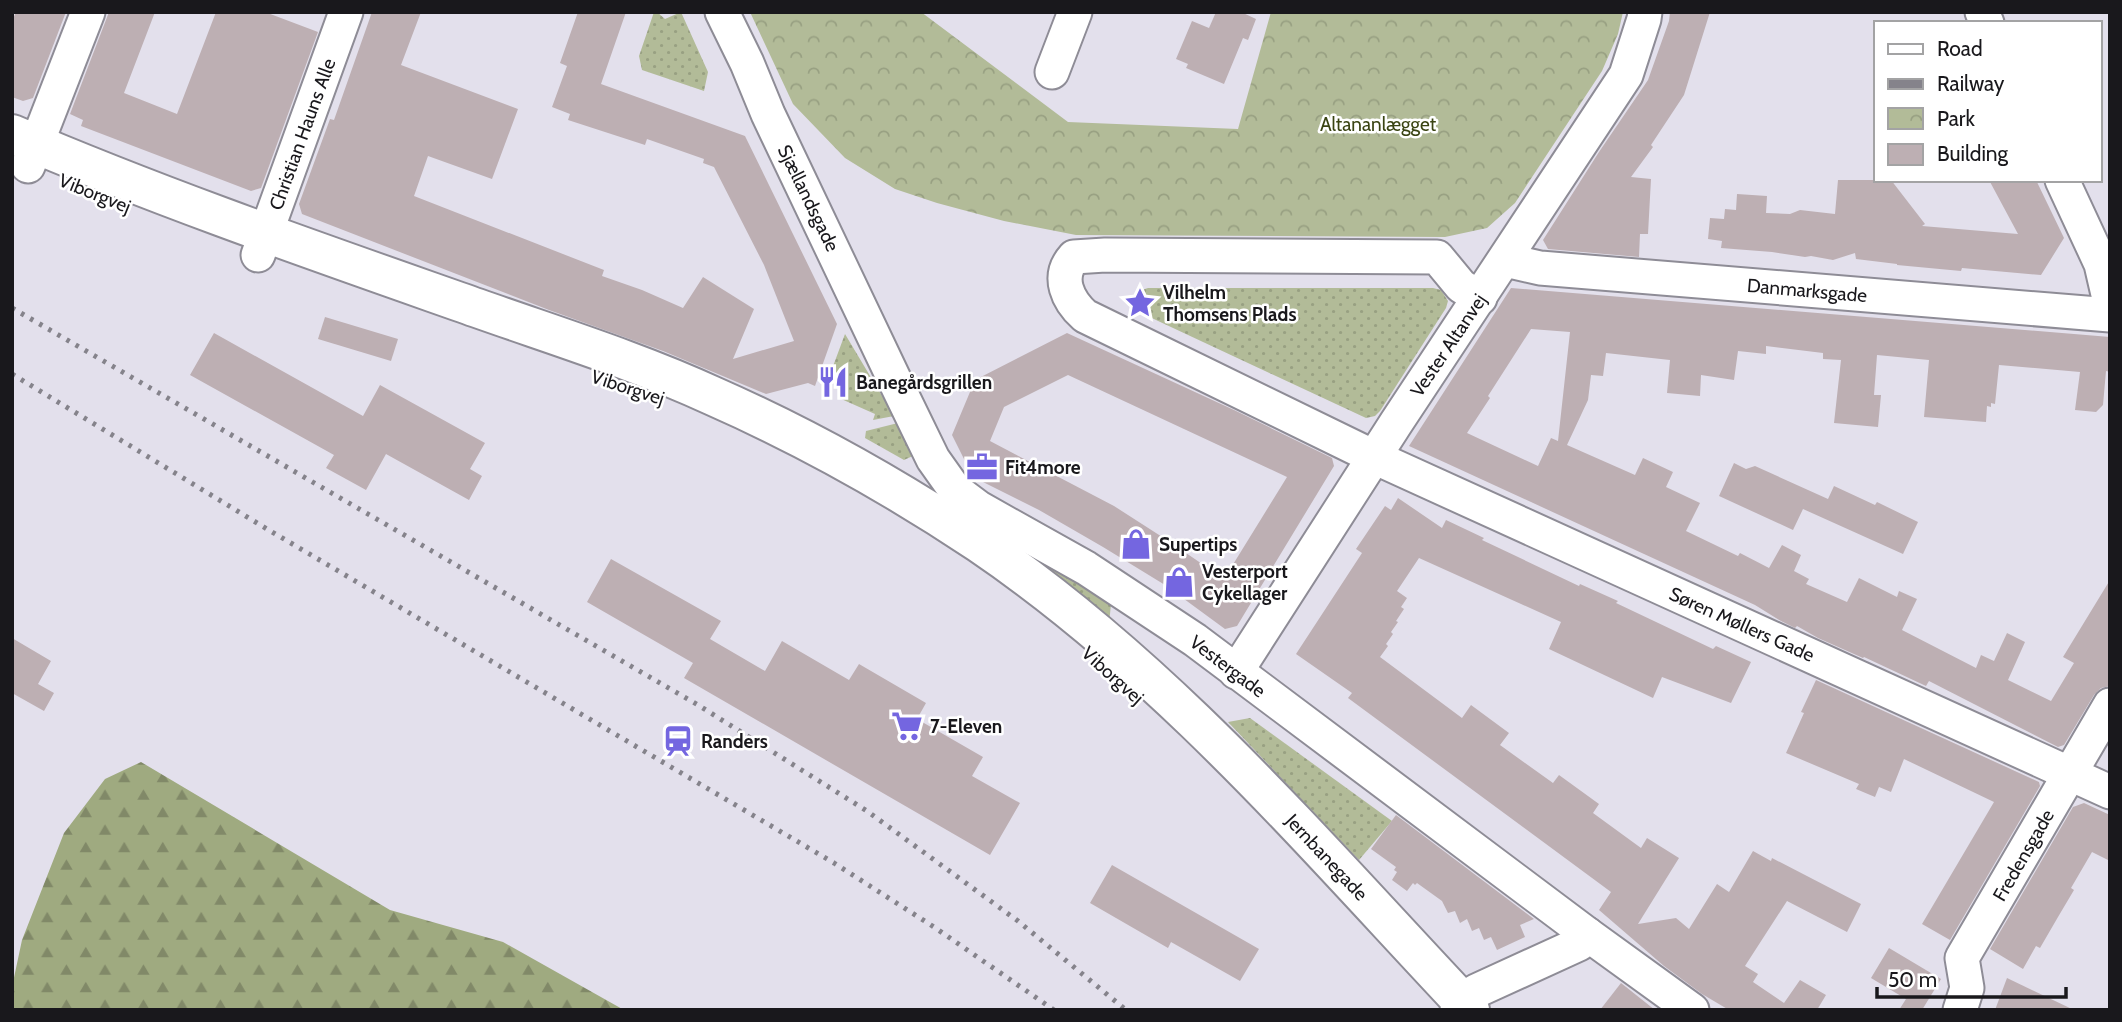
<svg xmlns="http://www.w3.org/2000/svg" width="2122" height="1022" viewBox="0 0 2122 1022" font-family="Cabin,sans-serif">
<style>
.grass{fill:url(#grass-dots)}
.forest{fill:url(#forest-firs)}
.park{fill:url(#park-crowns)}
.building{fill:#bdafb3;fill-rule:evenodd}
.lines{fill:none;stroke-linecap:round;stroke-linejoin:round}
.minor-casing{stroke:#8e8c96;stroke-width:37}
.major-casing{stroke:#8e8c96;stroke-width:42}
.minor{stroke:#fff;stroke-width:33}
.major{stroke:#fff;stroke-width:38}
.rail{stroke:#85838b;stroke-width:5;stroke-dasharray:3.5 7;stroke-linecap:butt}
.labels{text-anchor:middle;stroke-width:5;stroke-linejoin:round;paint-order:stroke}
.park-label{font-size:19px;fill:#3a4413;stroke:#fff}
.street-label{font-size:19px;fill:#19181c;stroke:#fff}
.poi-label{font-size:19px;font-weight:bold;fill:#19181c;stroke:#fff;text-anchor:start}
</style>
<defs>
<pattern id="grass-dots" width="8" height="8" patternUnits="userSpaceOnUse" patternTransform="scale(1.75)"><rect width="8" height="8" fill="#b2bb98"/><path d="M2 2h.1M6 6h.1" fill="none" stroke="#98a082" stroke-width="1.8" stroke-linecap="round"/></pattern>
<pattern id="forest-firs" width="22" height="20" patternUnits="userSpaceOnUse" patternTransform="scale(1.75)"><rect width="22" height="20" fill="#9faa80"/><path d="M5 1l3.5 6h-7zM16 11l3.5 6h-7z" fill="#818968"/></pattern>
<pattern id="park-crowns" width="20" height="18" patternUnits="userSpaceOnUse" patternTransform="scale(1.75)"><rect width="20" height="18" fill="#b2bb98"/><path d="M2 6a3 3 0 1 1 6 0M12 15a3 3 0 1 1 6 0" fill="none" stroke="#98a082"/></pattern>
</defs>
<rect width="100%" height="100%" fill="#e3e0ec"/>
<g class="grass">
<polygon points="654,12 657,12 665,19 681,12 708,72 704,91 642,70 639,56"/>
<path d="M 1148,288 L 1433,288 L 1441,290 L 1448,301 L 1446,308 L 1380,411 L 1375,416 L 1366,418 L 1141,313 L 1135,303 C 1137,295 1139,290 1148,288 Z"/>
<polygon points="845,334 894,416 873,420 875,414 839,398 844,383 829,377"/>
<polygon points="898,423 915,455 904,460 865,438 866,431"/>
<polygon points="1053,567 1111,604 1109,624 1045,574"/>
<polygon points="1250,718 1392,821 1359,860 1228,722"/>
</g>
<polygon class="forest" points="141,762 390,910 503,942 624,1010 13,1010 12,987 22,940 64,833 105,779"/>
<polygon class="park" points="750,12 883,12 884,14 889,14 891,12 921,12 1068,122 1238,129 1271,12 1623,12 1618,34 1602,71 1515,203 1487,228 1445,237 1076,235 1004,221 937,203 895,189 845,158 793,104"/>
<g class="building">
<polygon points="16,12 66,12 33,98 23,101 12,97 12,21"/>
<polygon points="109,12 155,12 124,93 177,114 216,12 265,12 318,32 261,188 251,191 81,126 83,120 70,114"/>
<polygon points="372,12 421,12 401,65 518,109 492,179 428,156 414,196 604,270 602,276 642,290 683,308 703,277 754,309 733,359 794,341 764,265 714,167 703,163 704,159 647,139 645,145 568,120 570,114 552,107 567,66 560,63 578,12 626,12 601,84 745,136 837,324 815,386 808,383 766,394 663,351 549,310 302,214 299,204 330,119 334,120"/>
<polygon points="1216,12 1241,12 1256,19 1248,40 1243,38 1224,84 1186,68 1188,64 1176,59 1192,21 1209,28"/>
<polygon points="1670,12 1710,12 1684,95 1651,145 1653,147 1631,177 1651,179 1648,234 1640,234 1639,257 1548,249 1543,240 1599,152 1648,80 1669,21"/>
<polygon points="1838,180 1891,180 1925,224 1922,226 2018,234 1989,180 2036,180 2064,238 2041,275 1962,268 1961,271 1897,265 1897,264 1856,259 1855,253 1833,260 1811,256 1805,257 1772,252 1721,248 1722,241 1708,239 1710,218 1724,219 1725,209 1736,210 1737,194 1767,196 1766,213 1790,214 1800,210 1835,214"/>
<path d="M 1511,288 L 2110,337 L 2110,372 L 2106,371 L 2103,405 L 2096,412 L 2075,410 L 2080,372 L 1999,365 L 1995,404 L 1991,403 L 1991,407 L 1987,406 L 1986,422 L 1924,417 L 1929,360 L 1877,355 L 1874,395 L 1881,395 L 1878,427 L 1834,423 L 1841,360 L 1823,359 L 1823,353 L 1766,346 L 1766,354 L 1738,351 L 1734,380 L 1701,375 L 1700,396 L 1667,393 L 1670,360 L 1606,353 L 1603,376 L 1591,375 L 1588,400 L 1567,445 L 1635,475 L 1643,458 L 1673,472 L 1666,487 L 1700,503 L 1686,531 L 1738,556 L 1740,553 L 1769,568 L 1782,545 L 1801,555 L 1794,571 L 1809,579 L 1806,584 L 1847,602 L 1859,578 L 1897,597 L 1899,591 L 1917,599 L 1902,630 L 1976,668 L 1981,655 L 1994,661 L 2007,633 L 2025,642 L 2008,680 L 2051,701 L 2074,663 L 2063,657 L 2110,580 L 2110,686 L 2101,688 L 2094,695 L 2064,745 L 2058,747 L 1929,681 L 1926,686 L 1864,657 L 1863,658 L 1818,638 L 1797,626 L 1795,628 L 1781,621 L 1755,605 L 1409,446 ZM 1531,329 L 1570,332 L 1558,441 L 1551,438 L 1538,466 L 1467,433 L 1490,398 L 1488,396 Z"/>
<polygon points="325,317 398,339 391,361 318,339"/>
<polygon points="214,333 363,416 380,385 485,443 470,469 482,476 469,500 386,454 366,490 326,468 334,455 190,375"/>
<path d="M 1067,333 L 1234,410 L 1332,458 L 1334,466 L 1237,626 L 1225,629 L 1165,585 L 1103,547 L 1039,510 L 973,477 L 952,435 L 975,380 ZM 1068,375 L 1287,477 L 1224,579 L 1170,542 L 1114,506 L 990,441 L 1004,407 Z"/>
<polygon points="1734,463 1746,469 1755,466 1828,499 1834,486 1875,505 1877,502 1918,522 1903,554 1803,509 1793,530 1719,496"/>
<polygon points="1398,498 1442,528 1446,520 1484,538 1482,540 1579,586 1580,584 1618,601 1616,603 1713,649 1716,646 1751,662 1731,703 1662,677 1653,698 1549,649 1561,622 1419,558 1397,591 1407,598 1401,607 1404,609 1396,621 1398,622 1391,632 1393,634 1386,644 1388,646 1380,657 1462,718 1471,705 1509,733 1500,745 1553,783 1559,775 1599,804 1593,813 1641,848 1647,838 1679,858 1638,924 1676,918 1689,929 1717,884 1729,892 1753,851 1771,861 1772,858 1861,904 1847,932 1787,901 1745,966 1758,974 1753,982 1784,1003 1800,980 1826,995 1817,1010 1729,1010 1702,994 1664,966 1599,910 1611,892 1348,698 1352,693 1296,654 1362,553 1356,549 1385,506 1391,510"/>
<polygon points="611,559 721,621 710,639 765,671 782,641 849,680 859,664 926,703 917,719 983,757 972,776 1020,803 990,855 684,678 693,663 587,602"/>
<polygon points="12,638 51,661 38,684 54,693 44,711 12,693"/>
<polygon points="1816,680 2039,782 2040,786 1950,940 1922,924 1994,802 1904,759 1891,792 1879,787 1875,797 1856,789 1859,784 1786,753 1804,713 1801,712"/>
<polygon points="2084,803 2110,815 2110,861 2092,852 2071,888 2074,890 2058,917 2040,948 2036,946 2023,969 1990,949 2073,807"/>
<polygon points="1396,815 1534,919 1520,925 1525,937 1497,950 1491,937 1484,940 1479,928 1472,931 1467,919 1460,923 1455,911 1448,913 1442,901 1417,883 1415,885 1413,883 1407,891 1392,880 1397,872 1394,870 1396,867 1371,849"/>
<polygon points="1112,865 1259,949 1240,981 1171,942 1168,948 1090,903"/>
<polygon points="1889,948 1941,979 1922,1010 1899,1010 1906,999 1871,978"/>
<polygon points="2007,978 2074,1010 1995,1010"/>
<polygon points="1621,983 1655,1010 1600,1010"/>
</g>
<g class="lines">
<defs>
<g id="minor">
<polyline points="722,12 747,63 768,114 896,383 933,459 955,490 979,508 1086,568 1195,640 1587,934 1692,1010"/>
<polyline points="1982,12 1987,23"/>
<polyline points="1052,72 1075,12"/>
<polyline points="28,166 88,12"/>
<polyline points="2062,180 2101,264 2110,303"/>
<polyline points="258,255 346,12"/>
<polyline points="1505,260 1540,268 2110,315"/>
<path d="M 1480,298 L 1461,286 L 1437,257 L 1105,255 L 1074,257 C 1056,277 1068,301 1085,316 L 1374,457 L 2110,792"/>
<polyline points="1236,672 1396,423 1626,75 1644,19 1645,12"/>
<polyline points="1457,1010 1476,991 1579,944 1587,934"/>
<polyline points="1960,1010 1967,988 1962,958 2110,705"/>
</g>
<path id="major" d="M 12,134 C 164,199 321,253 477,308 C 556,336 637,361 713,396 C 806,437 895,487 979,543 C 1168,671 1315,846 1470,1010"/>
</defs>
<use href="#minor" class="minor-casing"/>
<use href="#major" class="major-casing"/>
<use href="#minor" class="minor"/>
<use href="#major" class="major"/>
<g class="rail">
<polyline points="12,308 698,705 867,811 1018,921 1126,1010"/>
<polyline points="12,374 267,529 834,863 934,927 1054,1010"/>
</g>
</g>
<defs>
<symbol id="sight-bare" viewBox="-9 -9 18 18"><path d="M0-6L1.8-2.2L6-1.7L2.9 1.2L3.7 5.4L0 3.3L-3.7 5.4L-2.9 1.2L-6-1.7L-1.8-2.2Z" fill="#7466e0" stroke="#fff" stroke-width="2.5" paint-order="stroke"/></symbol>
<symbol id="restaurant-bare" viewBox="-9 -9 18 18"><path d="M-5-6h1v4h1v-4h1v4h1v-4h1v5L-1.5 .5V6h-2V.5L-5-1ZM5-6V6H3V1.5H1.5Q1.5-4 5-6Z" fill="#7466e0" stroke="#fff" stroke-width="2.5" paint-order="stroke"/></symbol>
<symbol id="office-bare" viewBox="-9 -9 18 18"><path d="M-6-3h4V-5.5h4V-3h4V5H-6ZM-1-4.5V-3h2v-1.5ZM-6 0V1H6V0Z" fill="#7466e0" stroke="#fff" stroke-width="2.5" paint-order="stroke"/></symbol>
<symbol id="shop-bare" viewBox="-9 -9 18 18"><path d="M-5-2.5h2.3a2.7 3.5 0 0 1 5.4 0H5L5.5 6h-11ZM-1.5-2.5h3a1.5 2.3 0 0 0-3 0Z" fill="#7466e0" stroke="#fff" stroke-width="2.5" paint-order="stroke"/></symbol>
<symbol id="supermarket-bare" viewBox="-9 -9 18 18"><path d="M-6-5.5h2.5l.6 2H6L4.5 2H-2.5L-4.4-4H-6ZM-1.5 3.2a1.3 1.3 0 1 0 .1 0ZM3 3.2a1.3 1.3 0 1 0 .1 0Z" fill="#7466e0" stroke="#fff" stroke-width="2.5" paint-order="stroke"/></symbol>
<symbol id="station-bare" viewBox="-9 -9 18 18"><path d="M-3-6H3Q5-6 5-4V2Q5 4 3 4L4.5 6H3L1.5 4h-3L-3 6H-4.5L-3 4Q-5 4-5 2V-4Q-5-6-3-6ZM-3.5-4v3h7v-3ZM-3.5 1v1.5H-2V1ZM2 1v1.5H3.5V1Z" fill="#7466e0" stroke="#fff" stroke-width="2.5" paint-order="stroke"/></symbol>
</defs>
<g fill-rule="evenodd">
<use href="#sight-bare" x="1118" y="281" width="44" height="44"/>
<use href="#restaurant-bare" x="811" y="360" width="44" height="44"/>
<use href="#office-bare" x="960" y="445" width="44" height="44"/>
<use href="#shop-bare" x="1114" y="522" width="44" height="44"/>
<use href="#shop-bare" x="1157" y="560" width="44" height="44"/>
<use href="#supermarket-bare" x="885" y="704" width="44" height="44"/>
<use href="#station-bare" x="656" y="719" width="44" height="44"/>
</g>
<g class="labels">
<g class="park-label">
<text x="1378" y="131">Altananlægget</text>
</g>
<g class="street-label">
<text transform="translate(302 134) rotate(-70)" y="7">Christian Hauns Alle</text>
<text transform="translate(95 193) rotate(22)" y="7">Viborgvej</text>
<text transform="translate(809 198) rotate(64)" y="7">Sjællandsgade</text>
<text transform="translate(1807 290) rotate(5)" y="7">Danmarksgade</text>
<text transform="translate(1448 345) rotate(-56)" y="7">Vester Altanvej</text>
<text transform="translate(628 387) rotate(18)" y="7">Viborgvej</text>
<text transform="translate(1742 624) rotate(24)" y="7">Søren Møllers Gade</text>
<text transform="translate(1228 666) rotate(37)" y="7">Vestergade</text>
<text transform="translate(1113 675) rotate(42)" y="7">Viborgvej</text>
<text transform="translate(2023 855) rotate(-60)" y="7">Fredensgade</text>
<text transform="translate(1327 857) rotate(47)" y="7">Jernbanegade</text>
</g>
<g class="poi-label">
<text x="1163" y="299">Vilhelm<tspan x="1163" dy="22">Thomsens Plads</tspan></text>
<text x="856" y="389">Banegårdsgrillen</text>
<text x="1005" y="474">Fit4more</text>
<text x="1159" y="551">Supertips</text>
<text x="1202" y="578">Vesterport<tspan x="1202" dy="22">Cykellager</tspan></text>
<text x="930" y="733">7-Eleven</text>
<text x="701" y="748">Randers</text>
</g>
</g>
<rect width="2122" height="1022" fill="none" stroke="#19181c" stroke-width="28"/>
<rect x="1874" y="21" width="228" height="161" fill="#ffffff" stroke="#a3a3a4" stroke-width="2"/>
<rect x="1888" y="44" width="35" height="10" fill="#ffffff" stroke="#a3a3a4" stroke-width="2"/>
<text x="1937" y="56" font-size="21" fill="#19181c">Road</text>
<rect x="1888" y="79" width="35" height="10" fill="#85838b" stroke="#a3a3a4" stroke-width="2"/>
<text x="1937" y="91" font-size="21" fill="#19181c">Railway</text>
<rect x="1888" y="108" width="35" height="21" fill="url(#park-crowns)" stroke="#a3a3a4" stroke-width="2"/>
<text x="1937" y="126" font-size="21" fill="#19181c">Park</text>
<rect x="1888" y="144" width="35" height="21" fill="#bdafb3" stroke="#a3a3a4" stroke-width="2"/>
<text x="1937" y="161" font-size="21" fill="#19181c">Building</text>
<path d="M1877 987v10h189v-10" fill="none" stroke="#19181c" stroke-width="3.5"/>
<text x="1888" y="987" font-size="21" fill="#19181c" stroke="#ffffff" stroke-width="5" paint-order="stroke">50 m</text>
</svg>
